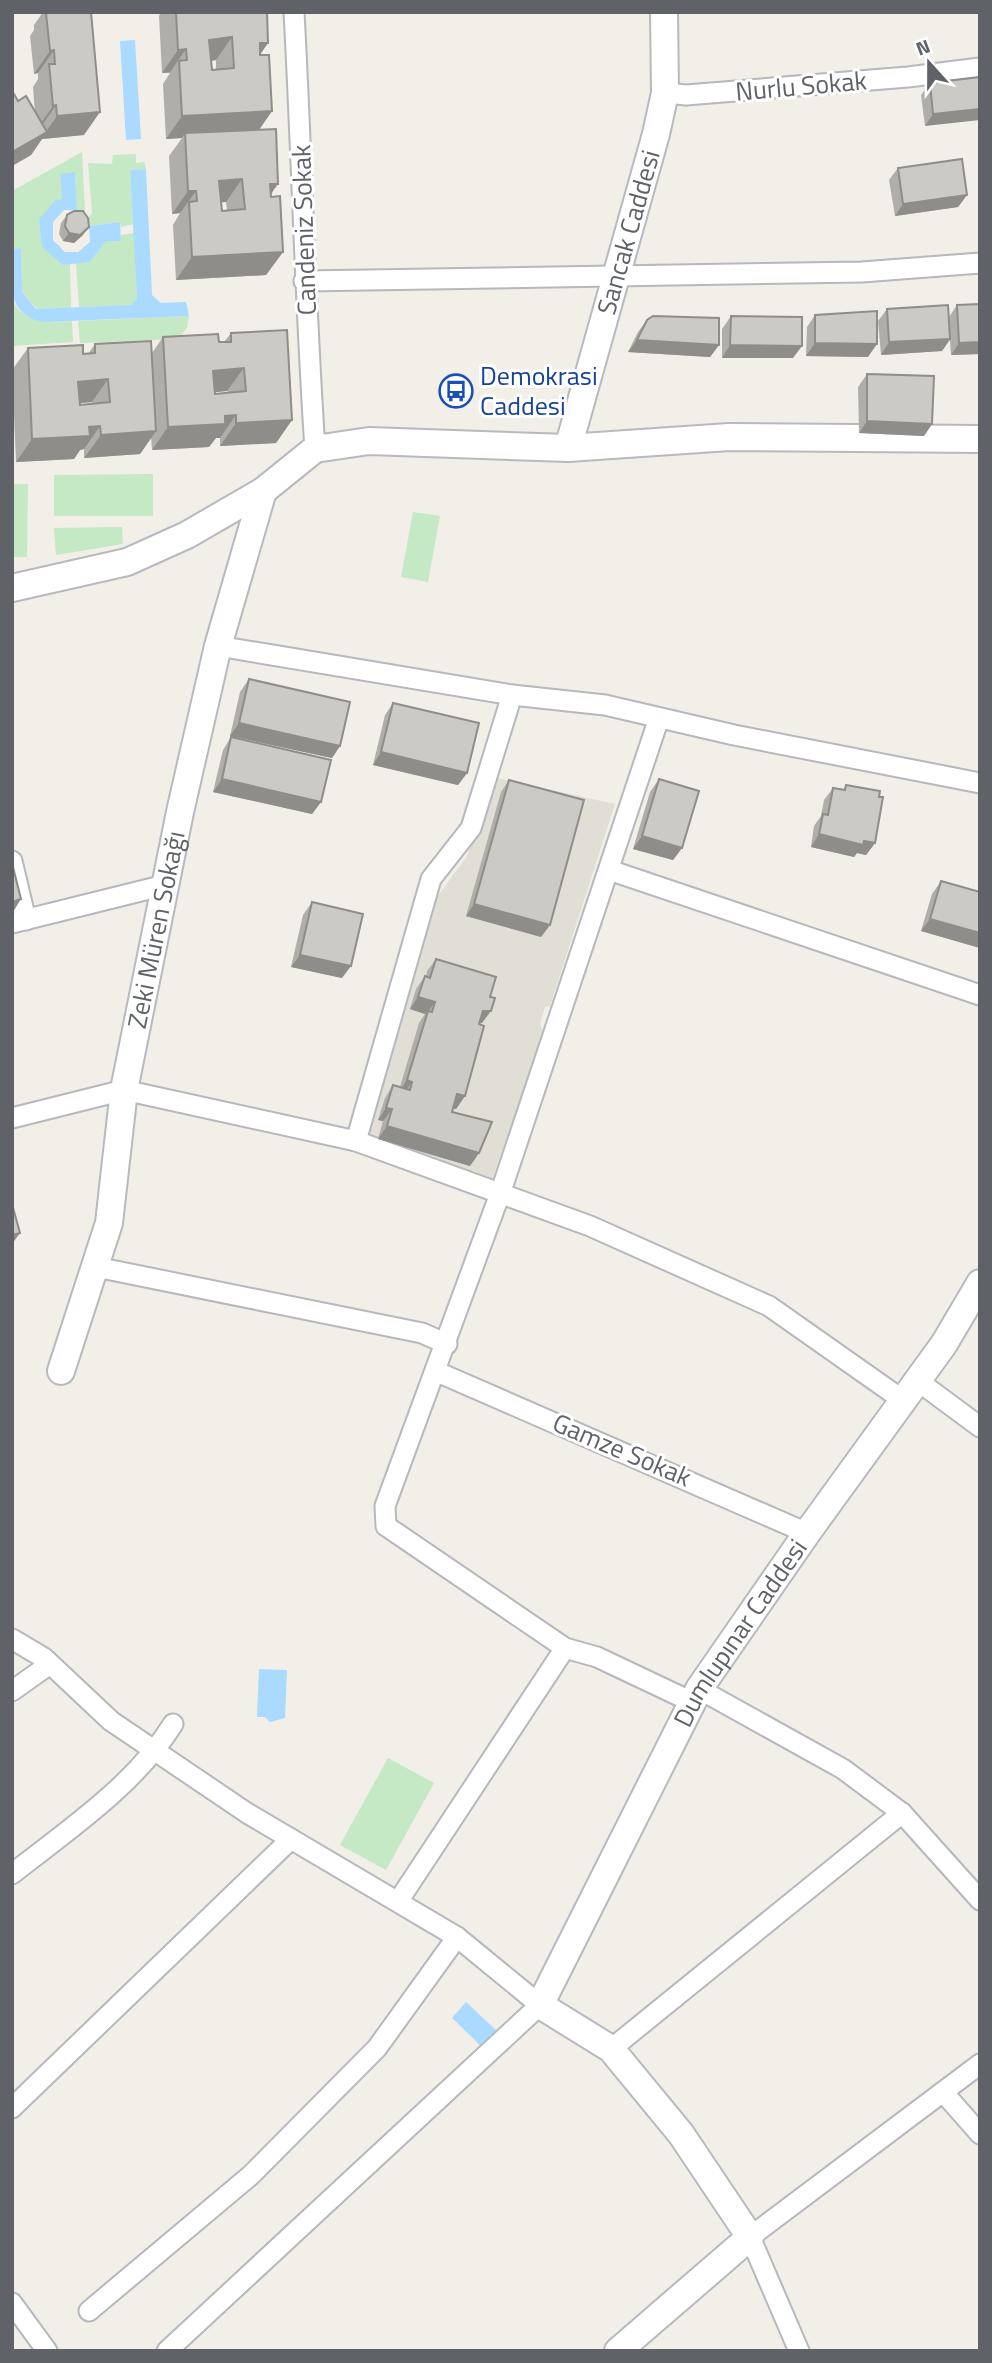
<svg xmlns="http://www.w3.org/2000/svg" width="992" height="2363" viewBox="0 0 992 2363" font-family="'Titillium Web',sans-serif">
<style>
.education{fill:#e1ded6}
.green{fill:#c5e8c5}
.water{fill:#aadaff}
.lines{fill:none;stroke-linecap:round;stroke-linejoin:round}
.street-casing{stroke:#b5b8bc;stroke-width:23}
.secondary-casing{stroke:#b6babf;stroke-width:30}
.street{stroke:#fff;stroke-width:19}
.secondary{stroke:#fff;stroke-width:26}
.wall{fill:#afaea9;fill-rule:evenodd}
.shaded-wall{fill:#8f8d8a}
.building{fill:#cccac5;stroke:#8f8d8a;stroke-width:2;fill-rule:evenodd}
.labels{text-anchor:middle;stroke-width:6;stroke-linejoin:round;paint-order:stroke}
.street-label{font-size:26px;fill:#5f6368;stroke:#fff}
.transit-label{font-size:26px;fill:#164399;stroke:#fff;text-anchor:start}
</style>
<rect width="100%" height="100%" fill="#f1efe8"/>
<polygon class="education" points="497,778 615,804 550,1006 545,1007 540,1024 544,1035 491,1182 367,1143 429,908 467,856 490,784"/>
<g class="green">
<polygon points="82,152 85,211 81,216 77,210 75,173 60,175 63,199 39,219 63,265 70,264 71,308 37,309 22,292 21,248 12,249 12,191"/>
<polygon points="136,154 136,163 144,162 146,169 130,170 133,224 121,227 120,222 89,226 85,220 92,214 88,163 112,164 113,155"/>
<polygon points="134,233 137,298 132,306 79,307 76,263 90,262 106,241 121,241 121,235"/>
<path d="M 12,300 C 25,325 48,322 72,321 L 73,342 L 12,346 Z"/>
<polygon points="189,316 187,328 178,339 80,343 78,321"/>
<polygon points="153,474 153,516 54,516 54,475"/>
<polygon points="12,484 28,484 27,557 12,557"/>
<polygon points="413,512 440,516 428,582 401,577"/>
<polygon points="122,527 123,544 56,555 54,528"/>
<polygon points="388,1758 434,1783 386,1870 340,1845"/>
</g>
<g class="water">
<polygon points="135,40 141,139 126,140 120,41"/>
<path d="M 146,169 L 152,295 L 161,303 L 186,302 L 189,316 L 44,322 C 4,316 12,279 12,249 L 21,248 L 22,292 L 36,309 L 132,305 L 137,298 L 130,170 Z"/>
<polygon points="75,172 77,210 64,210 53,222 53,240 65,252 78,252 90,242 89,226 120,222 121,241 106,241 90,262 63,265 42,247 39,219 56,200 62,199 60,174"/>
<polygon points="259,1669 287,1670 285,1718 270,1722 265,1717 257,1717"/>
<polygon points="466,2002 499,2033 484,2049 452,2018"/>
</g>
<g class="lines">
<defs>
<g id="street">
<path d="M 294,12 C 302,158 305,303 315,449"/>
<polyline points="665,93 686,95 908,77 980,68"/>
<polyline points="304,281 862,272 980,263"/>
<polyline points="218,646 512,695 605,705 734,735 980,783"/>
<polyline points="659,718 501,1191 385,1506 386,1526 565,1648 597,1657 692,1702"/>
<polyline points="12,861 26,920"/>
<polyline points="609,870 980,995"/>
<polyline points="12,923 165,885"/>
<polyline points="12,1118 124,1090 356,1141 590,1226 769,1306 904,1401"/>
<polyline points="356,1141 431,879 471,828 512,695"/>
<polyline points="96,1267 422,1333 447,1344"/>
<polyline points="435,1371 807,1533"/>
<polyline points="918,1381 980,1427"/>
<polyline points="12,1639 44,1658 111,1721 247,1813 457,1937 540,2005 167,2351"/>
<polyline points="699,1689 843,1769 902,1813 980,1900"/>
<polyline points="12,1691 50,1664"/>
<path d="M 12,1874 C 68,1830 135,1785 173,1724"/>
<polyline points="399,1900 565,1648"/>
<polyline points="611,2049 902,1813"/>
<polyline points="943,2092 980,2134"/>
<polyline points="12,2108 291,1839"/>
<polyline points="12,2303 47,2351"/>
<polyline points="89,2311 251,2175 377,2048 457,1937"/>
<polyline points="799,2351 750,2237 980,2064"/>
</g>
<g id="secondary">
<path id="s1" d="M 568,448 L 656,134 L 665,93 L 664,12"/>
<polyline points="12,588 127,562 187,535 263,491 315,449 369,441 568,448 729,437 980,439"/>
<path id="s2" d="M 61,1371 L 109,1223 L 124,1090 L 180,812 L 218,646 L 263,491"/>
<path id="s3" d="M 618,2351 L 750,2237 L 681,2134 L 611,2049 L 540,2005 L 699,1689 L 807,1533 L 944,1344 L 980,1283"/>
</g>
</defs>
<use href="#street" class="street-casing"/>
<use href="#secondary" class="secondary-casing"/>
<use href="#street" class="street"/>
<use href="#secondary" class="secondary"/>
</g>
<g class="wall">
<polygon points="43,12 91,12 84,135 42,139 31,155 12,166 12,95 35,113 33,87 38,79 38,73 34,74 30,36 34,30 34,25"/>
<path d="M 161,12 L 267,12 L 268,43 L 260,54 L 272,111 L 259,130 L 271,195 L 283,252 L 266,275 L 176,280 L 173,225 L 180,213 L 172,214 L 169,156 L 182,138 L 166,139 L 163,84 L 170,73 L 162,73 L 159,16 ZM 216,60 L 216,70 L 212,70 L 211,61 ZM 221,202 L 226,202 L 227,210 L 222,211 Z"/>
<polygon points="980,77 925,126 921,95 930,83"/>
<polygon points="898,168 967,195 958,207 895,216 889,180"/>
<polygon points="67,215 83,235 74,243 63,241 59,234 61,223"/>
<polygon points="980,304 980,354 951,355 950,340 942,351 881,355 878,321 887,309 949,317 957,305"/>
<polygon points="815,315 868,357 806,356 807,327"/>
<polygon points="731,316 793,358 722,358 722,329"/>
<polygon points="647,320 719,345 710,357 628,352 638,332"/>
<path d="M 231,333 L 292,420 L 276,443 L 220,446 L 220,438 L 216,438 L 209,447 L 152,450 L 151,438 L 140,454 L 84,458 L 84,449 L 80,450 L 74,459 L 16,462 L 12,370 L 28,348 L 88,354 L 95,344 L 152,353 L 163,337 L 224,342 ZM 227,391 L 228,392 L 215,394 L 215,392 ZM 92,402 L 92,404 L 80,405 L 79,403 Z"/>
<polygon points="867,374 932,424 924,436 859,433 858,387"/>
<polygon points="249,679 340,746 332,758 230,736 240,692"/>
<polygon points="393,703 467,773 458,785 373,765 385,715"/>
<polygon points="231,737 321,802 312,814 213,792 223,750"/>
<polygon points="659,779 682,848 673,860 633,849 650,792"/>
<polygon points="509,780 550,925 541,937 466,916 501,792"/>
<polygon points="846,785 875,843 866,855 857,853 854,857 811,847 814,826 821,816 824,800 833,788 843,790"/>
<polygon points="941,881 980,892 980,948 921,931 932,894"/>
<polygon points="312,902 342,978 291,967 303,915"/>
<polygon points="436,959 482,1023 480,1023 465,1096 456,1109 453,1108 452,1112 479,1153 470,1166 378,1139 383,1121 378,1120 385,1098 393,1085 400,1087 419,1023 425,1014 410,1009 416,989 425,976 426,977 427,971"/>
</g>
<g class="shaded-wall">
<polygon points="232,37 216,60 193,63 209,40"/>
<polygon points="260,43 268,43 252,66"/>
<polygon points="186,49 170,72 162,73 178,50"/>
<polygon points="54,50 38,73 34,74 50,51"/>
<polygon points="56,105 40,128 37,129 53,106"/>
<polygon points="980,109 980,120 925,126 933,114"/>
<polygon points="272,111 256,134 185,133 182,138 166,139 182,116"/>
<polygon points="100,112 84,135 42,139 31,155 12,166 12,152 45,133 57,116"/>
<polygon points="242,179 226,202 203,204 219,181"/>
<polygon points="270,184 278,184 262,207"/>
<polygon points="188,191 196,191 180,213 172,214"/>
<polygon points="967,195 958,207 895,216 903,204"/>
<polygon points="89,227 83,235 74,243 63,241 69,233"/>
<polygon points="283,252 266,275 176,280 192,257"/>
<polygon points="950,339 942,351 881,355 889,342"/>
<polygon points="637,340 719,345 710,357 628,352"/>
<polygon points="980,342 980,354 951,355 959,343"/>
<polygon points="815,343 877,344 868,357 806,356"/>
<polygon points="730,345 802,346 793,358 722,358"/>
<polygon points="244,368 227,391 197,394 213,371"/>
<polygon points="108,379 92,402 61,405 78,382"/>
<polygon points="236,415 220,438 216,438 209,447 152,450 168,427 225,416"/>
<polygon points="292,420 276,443 220,446 236,423"/>
<polygon points="867,421 932,424 924,436 859,433"/>
<polygon points="100,426 84,449 80,450 74,459 16,462 32,439 89,427"/>
<polygon points="156,431 140,454 84,458 101,435"/>
<polygon points="239,723 340,746 332,758 230,736"/>
<polygon points="381,752 467,773 458,785 373,765"/>
<polygon points="222,779 321,802 312,814 213,792"/>
<polygon points="819,834 864,841 875,843 866,855 857,853 854,857 811,847"/>
<polygon points="642,836 682,848 673,860 633,849"/>
<polygon points="21,899 13,912 12,902"/>
<polygon points="474,904 550,925 541,937 466,916"/>
<polygon points="930,919 980,933 980,948 921,931"/>
<polygon points="300,955 351,966 342,978 291,967"/>
<polygon points="418,997 435,1002 427,1013 428,1011 425,1014 410,1009"/>
<polygon points="483,1011 491,1011 482,1023 474,1023"/>
<polygon points="407,1080 412,1082 403,1094 398,1093"/>
<polygon points="457,1094 465,1096 456,1109 448,1107"/>
<polygon points="386,1108 392,1109 383,1121 378,1120"/>
<polygon points="387,1126 479,1153 470,1166 378,1139"/>
<polygon points="20,1233 12,1244 12,1235"/>
</g>
<g class="building">
<polygon points="91,12 100,112 57,116 56,105 53,106 49,64 55,64 54,50 50,51 46,13"/>
<path d="M 176,12 L 267,12 L 268,43 L 260,43 L 260,55 L 269,55 L 272,111 L 182,116 L 179,61 L 187,60 L 186,49 L 178,50 ZM 232,37 L 234,68 L 212,70 L 209,40 Z"/>
<polygon points="980,77 980,109 933,114 930,83"/>
<polygon points="14,94 18,101 26,96 47,132 12,152 12,95"/>
<path d="M 276,129 L 278,184 L 270,184 L 271,197 L 280,196 L 283,252 L 192,257 L 189,202 L 197,201 L 196,191 L 188,191 L 185,133 ZM 242,179 L 245,209 L 222,211 L 219,181 Z"/>
<polygon points="962,159 967,195 903,204 898,168"/>
<polygon points="74,211 83,211 88,218 89,227 80,235 69,233 65,226 67,215"/>
<polygon points="980,304 980,342 959,343 957,305"/>
<polygon points="948,305 950,339 889,342 887,309"/>
<polygon points="877,311 877,344 815,343 815,315"/>
<polygon points="653,316 719,318 719,345 637,340 647,320"/>
<polygon points="731,316 802,317 802,346 730,345"/>
<path d="M 287,330 L 292,420 L 236,423 L 236,415 L 225,416 L 225,424 L 168,427 L 163,337 L 218,334 L 219,342 L 231,342 L 231,333 ZM 244,368 L 246,391 L 215,394 L 213,371 Z"/>
<path d="M 151,341 L 156,431 L 101,435 L 100,426 L 89,427 L 90,436 L 32,439 L 28,348 L 83,345 L 83,354 L 95,353 L 95,344 ZM 108,379 L 110,402 L 80,405 L 78,382 Z"/>
<polygon points="867,374 934,376 932,424 867,421"/>
<polygon points="249,679 350,702 340,746 239,723"/>
<polygon points="393,703 479,723 467,773 381,752"/>
<polygon points="231,737 331,760 321,802 222,779"/>
<polygon points="659,779 699,791 682,848 642,836"/>
<polygon points="509,780 584,800 550,925 474,904"/>
<polygon points="846,785 880,791 879,797 883,797 875,843 864,841 863,845 819,834 823,814 828,815 833,788 845,790"/>
<polygon points="12,863 21,899 12,902"/>
<polygon points="941,881 980,892 980,933 930,919"/>
<polygon points="312,902 363,914 351,966 300,955"/>
<polygon points="436,959 496,977 490,997 495,998 491,1011 483,1011 479,1024 484,1026 465,1096 457,1094 452,1112 492,1122 479,1153 387,1126 392,1109 386,1108 393,1085 410,1090 412,1082 407,1080 428,1011 432,1012 435,1002 418,997 425,976 430,978"/>
<polygon points="12,1204 20,1233 12,1235"/>
</g>
<defs>
<symbol id="bus-ring" viewBox="-11 -11 22 22"><circle r="9.5" fill="#fff" stroke="#1a4fb4" stroke-width="1.5"/><path d="M-5-6H5V4H4V6H2V4H-2V6H-4V4H-5ZM-3.5-4V0h7V-4ZM-3.5 1.2v1.5H-2V1.2ZM2 1.2v1.5H3.5V1.2Z" fill="#1a4fb4"/></symbol>
</defs>
<g fill-rule="evenodd">
<use href="#bus-ring" x="437" y="372" width="38" height="38"/>
</g>
<g class="labels">
<g class="street-label">
<text transform="translate(801 86) rotate(-5)" y="9">Nurlu Sokak</text>
<text transform="translate(304 230) rotate(-92)" y="9">Candeniz Sokak</text>
<text dy="9" stroke="none"><textPath href="#s1" startOffset="224">Sancak Caddesi</textPath></text>
<text dy="9" stroke="none"><textPath href="#s2" startOffset="453">Zeki Müren Sokağı</textPath></text>
<text transform="translate(622 1450) rotate(23)" y="9">Gamze Sokak</text>
<text dy="9" stroke="none"><textPath href="#s3" startOffset="915">Dumlupınar Caddesi</textPath></text>
</g>
<g class="transit-label">
<text x="480" y="385">Demokrasi<tspan x="480" dy="30">Caddesi</tspan></text>
</g>
</g>
<rect width="992" height="2363" fill="none" stroke="#5f6368" stroke-width="28"/>
<g transform="translate(929 63) rotate(339)" stroke="#ffffff" stroke-width="5" paint-order="stroke">
<path d="M0-5L12 26L0 18L-12 26Z" fill="#5f6368"/>
<text y="-10" font-size="19" font-weight="bold" text-anchor="middle" fill="#5f6368">N</text>
</g>
</svg>
